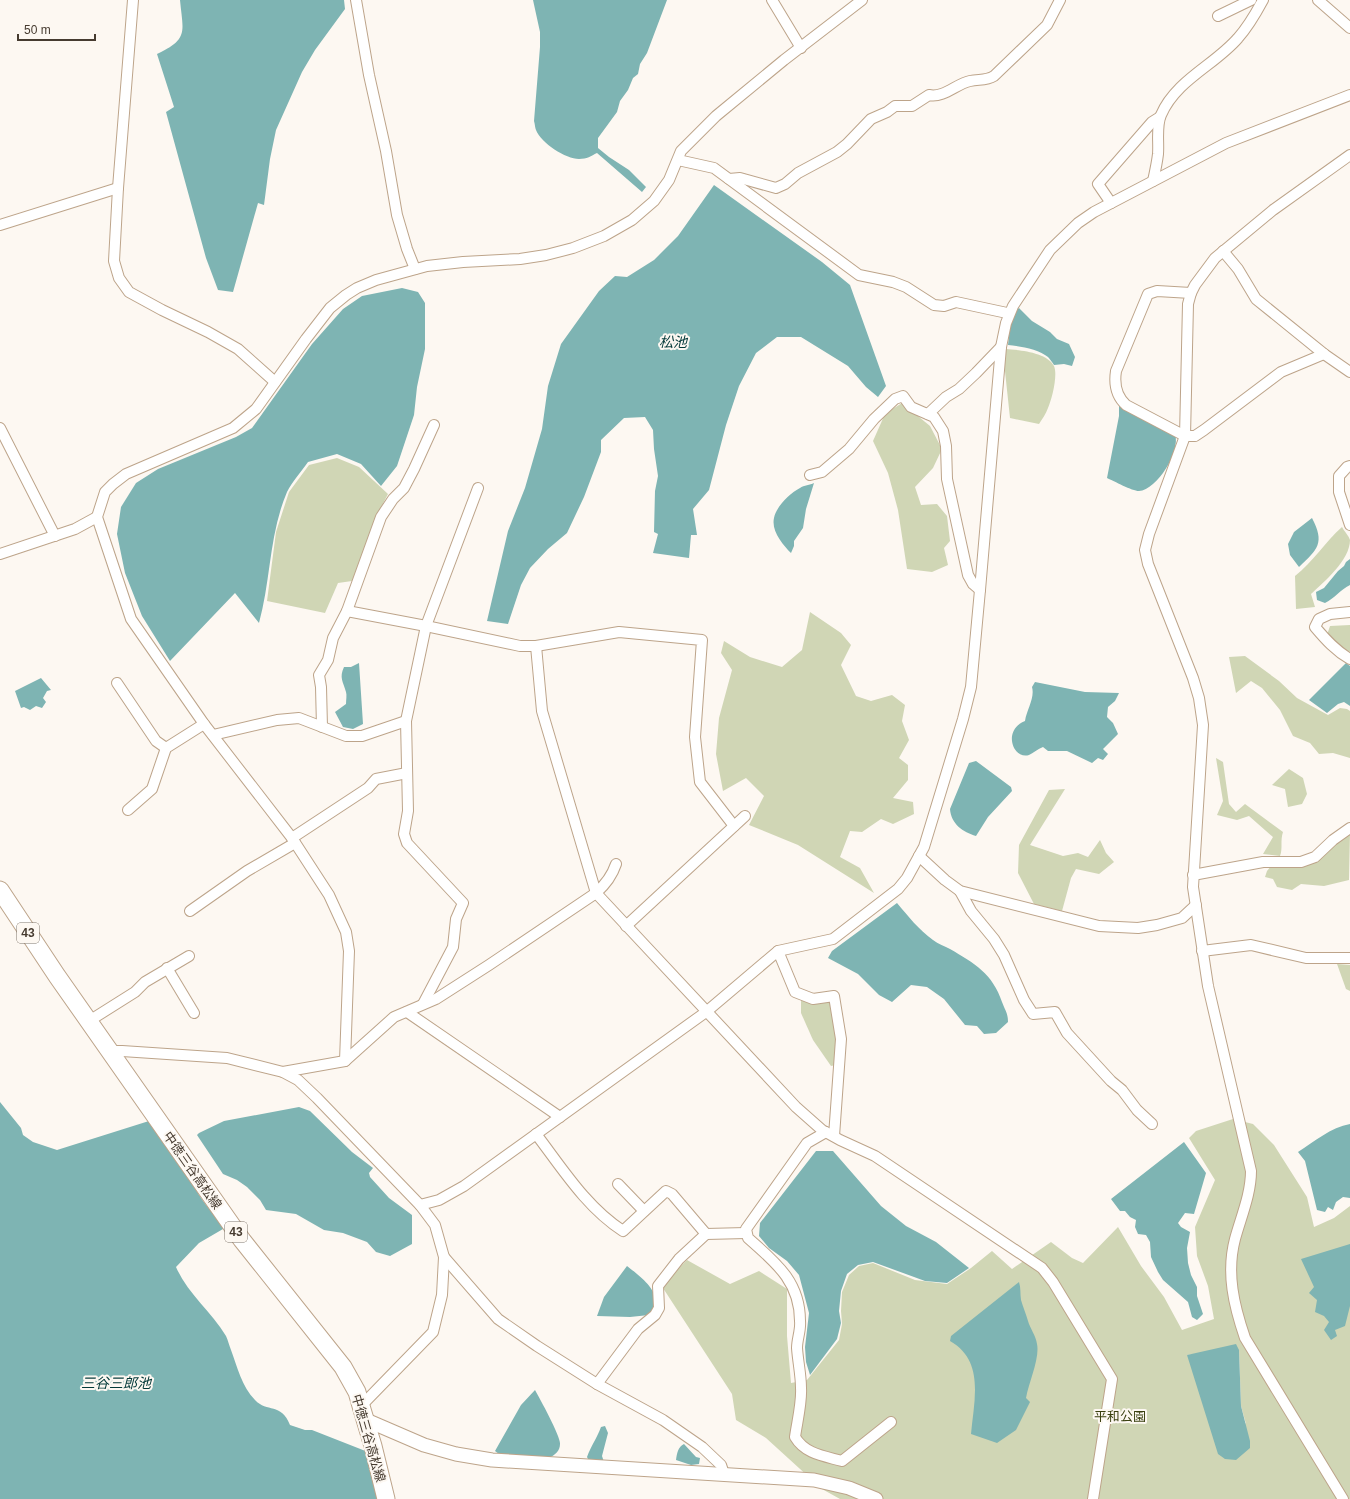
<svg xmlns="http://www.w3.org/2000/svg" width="1350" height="1499" viewBox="0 0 1350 1499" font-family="Arial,'Noto Sans JP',sans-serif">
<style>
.green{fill:#d0d6b5;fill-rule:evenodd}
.water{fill:#7eb4b3}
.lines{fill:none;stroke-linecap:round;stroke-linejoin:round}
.minor-casing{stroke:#bda48a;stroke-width:12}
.tertiary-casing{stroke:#bda48a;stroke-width:15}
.primary-casing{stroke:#bda48a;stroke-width:19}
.minor{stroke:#fff;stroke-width:10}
.tertiary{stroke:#fff;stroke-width:13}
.primary{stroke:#fff;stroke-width:17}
.labels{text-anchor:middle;stroke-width:4;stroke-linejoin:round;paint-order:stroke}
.shield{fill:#fdf8f2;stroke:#7d746a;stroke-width:1}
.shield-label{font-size:12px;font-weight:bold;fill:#463b30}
.street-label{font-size:13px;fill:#463b30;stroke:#fdf8f2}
.park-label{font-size:13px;fill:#3a4010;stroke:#fdf8f2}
.water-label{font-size:14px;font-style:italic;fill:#023838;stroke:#fdf8f2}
</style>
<rect width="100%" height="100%" fill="#fdf8f2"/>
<g class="green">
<path d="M 1006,349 C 1019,350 1047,352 1054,366 C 1058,375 1052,399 1048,408 C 1046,414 1042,419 1039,424 L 1010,418 L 1004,362 Z"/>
<polygon points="902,403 930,426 942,449 933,468 915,487 921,505 937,504 947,516 950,541 944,548 948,565 932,572 907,569 898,510 888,473 873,441 885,414"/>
<polygon points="337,458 359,467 388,494 377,515 352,581 338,583 325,613 267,601 276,532 289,492 309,465"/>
<path d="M 1342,527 C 1344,531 1349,536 1350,540 C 1350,560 1324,582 1311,594 L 1315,607 L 1296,609 L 1295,576 C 1313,562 1325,542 1342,527 Z"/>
<polygon points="810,612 841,633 851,645 841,665 856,696 871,701 892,695 905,705 902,721 909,740 899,758 908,765 908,780 893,798 913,802 914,814 893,824 881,819 862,832 850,831 840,857 860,868 874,893 798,845 749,825 764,796 746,778 723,791 716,754 719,718 732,670 721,653 724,641 750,657 782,667 802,650"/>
<polygon points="1350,625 1350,652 1340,647 1327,635 1330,626"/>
<polygon points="1245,656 1279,681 1297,698 1328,715 1340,708 1347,709 1350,711 1350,758 1333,753 1319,754 1310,743 1293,736 1280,710 1262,688 1251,681 1236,693 1229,657"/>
<path d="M 1216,758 L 1223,762 L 1229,804 L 1236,812 L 1245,804 L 1283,832 C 1280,841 1283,848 1280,856 L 1263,854 L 1273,837 L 1249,816 L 1237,820 L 1217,815 L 1223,801 Z"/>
<polygon points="1289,769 1303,778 1307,794 1302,804 1288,807 1285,789 1272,785"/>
<polygon points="1065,789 1030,845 1063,856 1078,853 1088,857 1100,840 1106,853 1114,862 1099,874 1076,869 1071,878 1062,911 1034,904 1018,873 1019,845 1049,790"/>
<polygon points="1350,832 1349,880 1324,886 1301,884 1292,890 1277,887 1273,879 1265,877 1267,871 1271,866 1301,865"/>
<polygon points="1337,964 1350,965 1350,991 1346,989"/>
<polygon points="801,1000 832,1000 839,1040 836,1065 831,1066 813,1040 801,1013"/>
<path d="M 1233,1119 L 1253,1124 L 1274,1145 L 1307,1197 L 1314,1227 L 1334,1218 L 1350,1206 L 1350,1499 L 840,1499 L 822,1489 L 766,1438 L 736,1420 L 732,1394 L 661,1285 L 687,1260 L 730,1284 L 759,1271 L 787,1289 L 787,1336 L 791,1383 L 807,1380 L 839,1340 L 842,1324 L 841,1311 L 842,1292 L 849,1275 L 859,1266 L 873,1263 L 915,1280 L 947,1284 L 971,1268 L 992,1251 L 1012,1269 L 1051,1242 L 1072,1258 L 1083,1263 L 1118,1227 L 1141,1266 L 1164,1297 L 1182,1330 L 1214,1319 L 1208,1286 L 1197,1256 L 1195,1227 L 1215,1180 L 1189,1138 L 1196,1131 ZM 1239,1350 L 1241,1406 L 1246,1424 L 1187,1355 Z"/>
</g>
<g class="water">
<path d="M 180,0 L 344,0 L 345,9 L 315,50 L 302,72 L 276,130 L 270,159 L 264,205 L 258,203 L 233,292 L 218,290 L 206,258 L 166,112 L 174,107 L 157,54 C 189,39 183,32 180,0 Z"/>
<path d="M 533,0 L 667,0 L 647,53 L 640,64 L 638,74 L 633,78 L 628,90 L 620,101 L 617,112 L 598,138 L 598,148 L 609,157 L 629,170 L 646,187 L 642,192 L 597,153 C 591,156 587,159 579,159 C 566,159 541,143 536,130 C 535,128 535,124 534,121 L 540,47 L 540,32 Z"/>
<polygon points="714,185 822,262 850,285 886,386 878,397 866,387 848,366 801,337 777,337 756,353 739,386 726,425 709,490 693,509 697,535 691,535 689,558 653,553 658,534 654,532 655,491 658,476 654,449 653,430 645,417 624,418 601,440 601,452 584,497 567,533 548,549 530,568 521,585 508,624 487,621 508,531 525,488 542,429 548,386 561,344 599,291 615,276 627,277 654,260 678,236"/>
<path d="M 402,288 L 418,292 L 425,303 L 425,349 L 417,387 L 414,415 L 397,466 L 381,486 L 361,464 L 337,454 L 308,462 C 301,472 292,482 287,492 C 269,534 271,580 259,623 L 235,593 L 170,661 L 142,616 L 125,573 L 117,534 L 121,507 L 136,483 L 158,469 L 236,437 L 252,428 L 312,344 L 343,309 L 362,296 Z"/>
<path d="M 1019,308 L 1032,321 L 1050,332 L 1057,339 L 1069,344 L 1075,357 L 1072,366 L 1064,364 L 1054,365 C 1052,362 1050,359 1048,357 C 1039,349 1020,346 1008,345 L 1010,326 L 1016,310 Z"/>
<path d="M 1119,405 L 1175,434 C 1181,451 1157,490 1139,491 C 1132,491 1114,481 1107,478 L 1119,416 Z"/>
<path d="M 814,483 L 806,509 L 803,528 L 794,541 L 794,546 L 791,553 C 783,545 771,531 774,518 C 776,507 790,493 800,488 C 804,485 810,485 814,483 Z"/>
<path d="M 1312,518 C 1325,543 1318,549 1299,567 L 1290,555 L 1288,544 L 1294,532 Z"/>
<path d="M 1350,559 L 1350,585 C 1340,590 1335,598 1325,603 L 1317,600 L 1316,592 L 1324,588 L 1338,571 L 1344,566 L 1346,562 Z"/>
<path d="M 359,663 L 363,724 L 353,729 L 343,727 L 335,712 L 346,704 C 346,700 347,695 346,692 C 343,681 339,678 344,667 L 351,667 Z"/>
<polygon points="1346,663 1350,666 1350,706 1344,702 1338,704 1327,713 1309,700"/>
<polygon points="41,678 51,690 47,691 43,698 46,702 42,708 36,706 30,710 24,707 21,708 15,691"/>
<path d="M 1035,682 L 1085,692 L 1119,693 L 1115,701 L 1108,707 L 1107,717 L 1113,723 L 1118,734 L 1103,749 L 1108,754 L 1103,760 L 1098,758 L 1092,763 L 1067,751 L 1048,751 L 1043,747 C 1038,749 1033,753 1029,755 C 1013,760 1002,730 1025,721 C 1027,709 1035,698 1032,687 Z"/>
<path d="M 976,761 L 1011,787 L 1012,791 L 988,817 L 976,836 C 963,832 951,824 950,809 L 969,763 Z"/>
<path d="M 897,903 C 908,916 919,930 933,940 C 938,944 945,946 950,949 C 974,963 993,974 1002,1002 C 1005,1010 1008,1013 1008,1022 L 996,1033 L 984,1034 L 977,1026 L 965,1025 L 944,999 L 927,987 L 911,985 L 892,1002 L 879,995 L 858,974 L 828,958 L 832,951 Z"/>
<path d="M 0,1102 L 21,1128 L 23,1135 L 33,1142 L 57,1150 L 149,1121 L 192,1181 C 199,1199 212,1212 225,1226 L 223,1229 L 199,1243 L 176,1267 C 187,1293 211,1311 226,1336 C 228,1340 229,1345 231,1350 C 237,1366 242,1387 255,1400 C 267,1413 281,1402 290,1425 L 305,1430 L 312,1430 L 368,1452 L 379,1499 L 0,1499 Z"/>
<polygon points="299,1107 310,1111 352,1152 373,1168 369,1173 370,1177 389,1198 412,1215 412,1244 390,1256 376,1252 367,1242 343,1233 324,1230 296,1214 266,1210 260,1200 247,1187 237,1180 223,1174 197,1135 199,1133 224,1121"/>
<path d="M 1350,1124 L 1350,1198 L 1343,1197 L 1336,1202 L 1333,1210 L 1328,1207 L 1325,1212 L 1317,1210 L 1305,1161 L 1298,1152 C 1314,1142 1331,1127 1350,1124 Z"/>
<polygon points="1184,1142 1206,1173 1194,1214 1185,1213 1178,1223 1181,1227 1190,1232 1187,1248 1188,1263 1191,1275 1197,1287 1197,1296 1203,1314 1197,1320 1192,1317 1188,1302 1163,1280 1158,1272 1151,1257 1150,1242 1146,1235 1138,1234 1135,1227 1136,1220 1130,1217 1125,1211 1120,1211 1111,1199"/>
<polygon points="816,1151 833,1151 881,1206 906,1226 936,1242 969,1268 947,1283 925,1281 873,1262 858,1265 847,1274 841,1291 839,1311 841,1323 837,1339 810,1375 806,1362 805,1347 809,1313 799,1275 787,1261 769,1248 759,1236 760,1223"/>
<polygon points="1350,1244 1350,1306 1345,1326 1335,1330 1337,1336 1331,1340 1324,1330 1329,1322 1324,1316 1315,1312 1317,1300 1309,1293 1314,1287 1301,1259"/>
<path d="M 627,1266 C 642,1278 667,1295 649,1315 L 630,1317 L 597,1316 L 604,1297 Z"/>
<path d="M 1019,1282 C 1021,1288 1020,1294 1021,1300 C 1023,1307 1026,1314 1028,1321 C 1030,1328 1036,1336 1037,1344 C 1040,1358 1029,1382 1026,1398 L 1030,1402 L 1016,1430 L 997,1443 L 971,1434 C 974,1400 985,1361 950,1341 L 951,1336 Z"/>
<polygon points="1236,1344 1239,1350 1241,1406 1250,1441 1250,1448 1236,1460 1225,1459 1218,1454 1187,1355"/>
<path d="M 535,1390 C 540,1399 561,1437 560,1444 C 560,1451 555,1455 549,1458 L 503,1457 L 495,1451 L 521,1405 Z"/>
<path d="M 605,1426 L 608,1433 L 602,1456 L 604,1462 L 589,1461 L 587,1457 C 591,1446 597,1438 601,1427 Z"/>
<path d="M 684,1444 L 696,1457 L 700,1458 L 699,1464 L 691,1465 L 676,1460 C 677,1453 678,1447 684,1444 Z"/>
</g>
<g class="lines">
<defs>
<g id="minor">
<polyline points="133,0 118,188 114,261 119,278 129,292 162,310 208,332 238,349 275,382"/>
<polyline points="356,0 369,75 386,151 397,215 407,249 415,269"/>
<polyline points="772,0 801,48"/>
<polyline points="1318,0 1350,28"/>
<polyline points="1218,16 1251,0"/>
<polyline points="678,160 714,168 859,275 893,282 906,287 934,305 944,306 956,302 1007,313"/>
<path d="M 729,179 L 740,178 L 776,188 L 785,184 L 798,173 L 837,152 L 847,144 L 871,119 L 887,112 L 895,106 L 912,106 L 929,95 C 944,98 956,84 970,81 C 979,79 986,81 994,76 L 1047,25 L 1060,0"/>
<path d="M 1153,181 C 1155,172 1157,163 1158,154 C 1159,142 1156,126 1161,115 C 1176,80 1215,65 1238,38 C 1248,27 1256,13 1263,0"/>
<polyline points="1111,203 1098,184 1152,122 1160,117"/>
<polyline points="0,225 118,188"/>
<polyline points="1223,251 1238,269 1256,299 1324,354 1350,372"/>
<path d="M 1191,293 L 1157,291 L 1148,294 L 1116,371 C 1114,384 1116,396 1126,405 L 1185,436 L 1195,436 L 1204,430 L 1281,372 L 1324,354"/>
<polyline points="928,414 946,397 959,389 976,373 1001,347"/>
<polyline points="0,428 55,536"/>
<polyline points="1350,466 1347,467 1339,476 1339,492 1350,525"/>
<polyline points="810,475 822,472 849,449 874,419 895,399 903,396 911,407 934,417 943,431 946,446 947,479 968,575 973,584 980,590"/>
<polyline points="0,554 75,529 97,517"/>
<polyline points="347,611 426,626 520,646 536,646 619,632 702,640 695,737 700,782 734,826"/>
<path d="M 1350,612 L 1330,614 L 1319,619 L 1315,627 C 1326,640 1336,651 1350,659"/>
<path d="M 536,646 L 542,711 L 596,893 C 606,884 612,876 616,864"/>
<polyline points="117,683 156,741 166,748"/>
<polyline points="322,727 321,687 319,675 328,660 333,638 347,611 381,517 393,499 404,488 414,469 434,425"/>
<polyline points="213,735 277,720 299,718 346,736 362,736 406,721"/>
<polyline points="128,810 152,789 166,748 204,724"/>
<polyline points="292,838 368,788 376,779 407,773"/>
<polyline points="919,856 945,880 960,891 1099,926 1138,928 1157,925 1182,918 1196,905"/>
<polyline points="1193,875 1263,862 1301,862 1315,857 1333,840 1350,828"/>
<polyline points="960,891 971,911 994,939 1004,955 1024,1000 1033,1014 1055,1012 1067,1033 1111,1081 1122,1090 1137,1110 1152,1124"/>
<polyline points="190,911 247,871 295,843"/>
<polyline points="626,926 745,816"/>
<polyline points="778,951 795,992 813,999 834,996 841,1039 834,1136"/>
<polyline points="1202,951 1251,945 1306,958 1350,958"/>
<polyline points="167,968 194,1013"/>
<polyline points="423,1004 453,947 456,919 463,903 407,843 404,834 408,811 406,721 426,626 478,488"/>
<polyline points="407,1012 560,1117"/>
<polyline points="89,1021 135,992 145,982 189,956"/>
<polyline points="110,1051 122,1051 227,1058 283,1072 298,1080 317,1098 420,1205 435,1225 444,1257 442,1295 433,1332 361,1406"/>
<polyline points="345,1061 349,951 346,932 329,895 292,838 204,724 131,619 97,517 105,492 113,484 126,474 233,428 256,409 306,339 330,308 346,295 357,288 376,280 427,266 463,262 520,259 546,255 573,248 604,236 632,220 654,201 669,180 681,151 716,116 784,60 862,0"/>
<polyline points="283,1072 345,1061 394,1017 436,999 489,965 596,893 796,1107 822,1130 840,1140 875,1156 1042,1268 1053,1282 1112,1379 1093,1499"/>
<path d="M 826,1132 L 807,1143 L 746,1229 L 748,1238 C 775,1262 800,1281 800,1321 C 801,1330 797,1339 797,1348 C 798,1362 801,1375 801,1388 C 802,1403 797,1422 795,1437 C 805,1454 824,1456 842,1461 L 891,1422"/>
<path d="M 536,1134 C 562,1168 586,1207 623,1231 L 666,1191 L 672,1194 L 706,1234 L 746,1233"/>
<polyline points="618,1184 644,1211"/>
<polyline points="420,1205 439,1200 464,1186 706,1012 778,951 833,939 898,889 907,878 924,847 963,719 971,687 980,590 1001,347 1006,323 1013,306 1050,250 1078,223 1094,212 1226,143 1350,95"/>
<polyline points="444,1257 498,1319 537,1346 597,1384 663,1420 702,1447 721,1465 724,1474"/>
<polyline points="597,1384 638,1329 655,1315 659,1308 658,1286 679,1259 706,1234"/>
<path d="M 1343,1499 L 1245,1338 C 1234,1306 1226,1273 1235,1239 C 1241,1217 1251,1194 1251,1171 L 1208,986 L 1193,887 L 1203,725 L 1199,698 L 1193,678 L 1148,564 L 1145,550 L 1149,534 L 1185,436 L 1188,304 L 1191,293 L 1195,285 L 1215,258 L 1273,210 L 1350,155"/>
</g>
<polyline id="tertiary" points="366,1420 424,1445 456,1454 492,1460 814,1480 849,1488 876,1499"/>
<polyline id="primary" points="0,890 57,976 242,1240 343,1367 357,1392 361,1406 373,1446 386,1499"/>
</defs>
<use href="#minor" class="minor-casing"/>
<use href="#tertiary" class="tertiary-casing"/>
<use href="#primary" class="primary-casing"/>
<use href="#minor" class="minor"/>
<use href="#tertiary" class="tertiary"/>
<use href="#primary" class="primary"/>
</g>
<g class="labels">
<g class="shield">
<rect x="17" y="923" width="22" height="20" rx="3"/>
<rect x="225" y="1222" width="22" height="20" rx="3"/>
</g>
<g class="shield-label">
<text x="28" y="937">43</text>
<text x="236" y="1236">43</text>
</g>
<g class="street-label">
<text transform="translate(193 1170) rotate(55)" y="5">中徳三谷高松線</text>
<text transform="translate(369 1438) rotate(74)" y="5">中徳三谷高松線</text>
</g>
<g class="park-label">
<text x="1120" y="1421">平和公園</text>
</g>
<g class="water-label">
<text x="673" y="347">松池</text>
<text x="116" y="1388">三谷三郎池</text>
</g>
</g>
<path d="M18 34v6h77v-6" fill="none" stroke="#463b30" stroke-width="2"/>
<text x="24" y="34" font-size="12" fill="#463b30" stroke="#fdf8f2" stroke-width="3" paint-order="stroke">50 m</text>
</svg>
